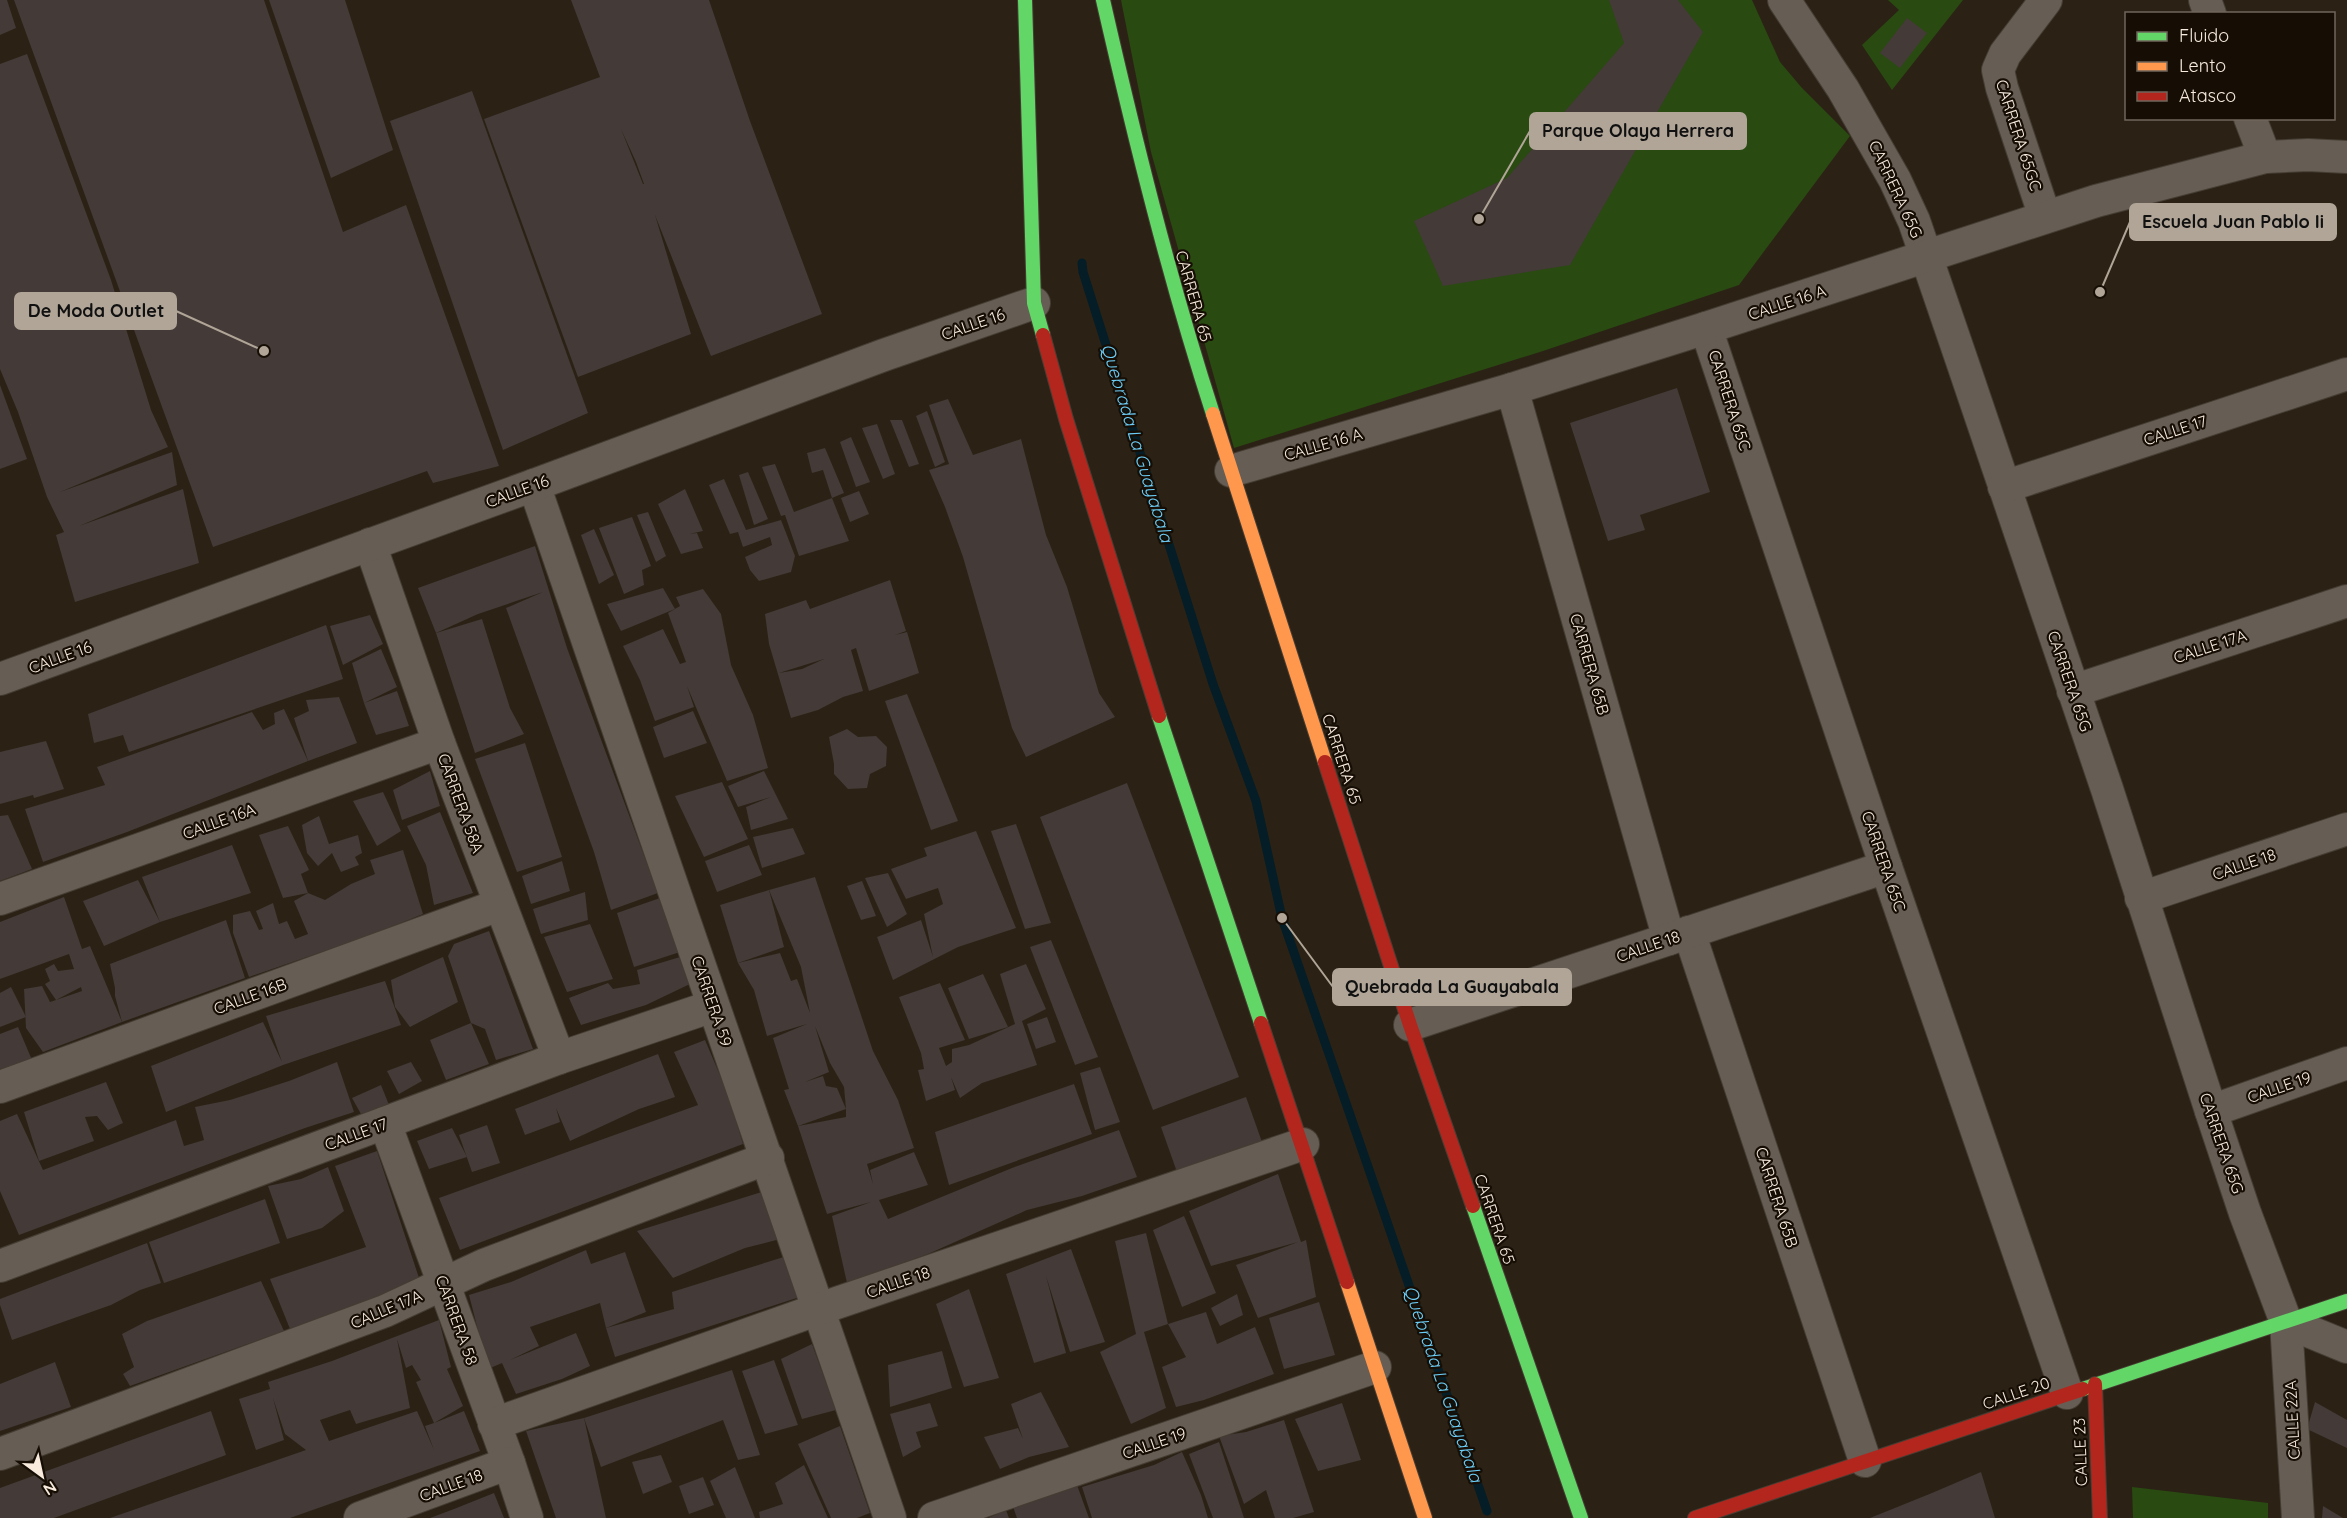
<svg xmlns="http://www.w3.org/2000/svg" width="2347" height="1518" viewBox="0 0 2347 1518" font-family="Quicksand,sans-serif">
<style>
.green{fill:#294a11}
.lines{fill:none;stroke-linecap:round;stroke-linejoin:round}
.stream{stroke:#041d26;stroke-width:9}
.building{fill:#443a37;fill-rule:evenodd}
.street-casing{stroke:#463d33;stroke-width:34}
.fast-casing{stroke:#463d33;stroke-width:16}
.slow-casing{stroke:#463d33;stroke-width:16}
.jam-casing{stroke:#463d33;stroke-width:16}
.street{stroke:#665e55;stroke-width:32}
.fast{stroke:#63d668;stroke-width:14}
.slow{stroke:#ff974d;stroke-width:14}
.jam{stroke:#b3261e;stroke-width:14}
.labels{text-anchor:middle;stroke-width:4.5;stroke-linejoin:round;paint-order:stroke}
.street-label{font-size:16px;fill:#f8ebdd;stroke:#160e05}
.water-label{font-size:18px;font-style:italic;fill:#6ccff9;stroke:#160e05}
.leader{fill:none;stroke:#b0a597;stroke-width:2}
.callout-dot{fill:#b0a597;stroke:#160e05;stroke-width:2}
.callout{fill:#b0a597;stroke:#b0a597;stroke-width:2}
.callout-label{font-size:18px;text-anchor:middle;font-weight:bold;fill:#111}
</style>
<rect width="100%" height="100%" fill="#2b2215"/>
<g class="green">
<polygon points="1121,0 1752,0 1780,62 1802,88 1850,136 1739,285 1543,351 1234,448 1151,152"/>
<polygon points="1888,0 1963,0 1892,90 1862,45 1899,10"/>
<polygon points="2132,1487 2268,1503 2268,1518 2133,1518"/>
</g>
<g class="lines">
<polyline class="stream" points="1082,263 1083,272 1213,684 1256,801 1282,918 1487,1511"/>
</g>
<g class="building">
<polygon points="0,0 7,0 16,28 0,35"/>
<polygon points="14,0 264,0 343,232 406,205 499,466 433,483 427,471 213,547"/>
<polygon points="269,0 345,0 393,150 331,178"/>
<path d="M 571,0 L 709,0 L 750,121 L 822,314 L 711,356 L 655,215 L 691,334 L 578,377 L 484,119 L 600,77 ZM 621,129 L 636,162 L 644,184 L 643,184 Z"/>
<polygon points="1609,0 1678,0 1703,32 1570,265 1443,286 1414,221 1507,178 1624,43"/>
<polygon points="1907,18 1927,33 1900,68 1880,53"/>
<polygon points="27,54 111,280 151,410 168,447 60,492 172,452 177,485 79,526 183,489 199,563 75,602 56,535 64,532 47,497 18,412 0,369 0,64"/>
<polygon points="472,91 588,413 503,450 390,121"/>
<polygon points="0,385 27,459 0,469"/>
<polygon points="1677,388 1710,492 1640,515 1645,530 1608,541 1570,423"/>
<polygon points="948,399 973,455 1021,439 1046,535 1067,587 1099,693 1115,717 1026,757 1012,728 963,557 945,507 929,470 949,464 929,405"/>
<polygon points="927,411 945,462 935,467 916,416"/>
<polygon points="890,420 902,420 919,464 909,467"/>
<polygon points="877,424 895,474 883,479 862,428"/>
<polygon points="851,437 870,482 856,487 840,442"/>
<polygon points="825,448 844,493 832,498 823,470 812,473 807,453"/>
<polygon points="775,464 794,512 832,498 849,541 799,556 785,515 781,516 762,467"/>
<polygon points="748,472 768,519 754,525 739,475"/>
<polygon points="724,479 746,530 781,520 795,556 791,572 759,581 750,570 745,557 772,545 770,537 743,547 738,532 730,534 709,485"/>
<polygon points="685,489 703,531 689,534 697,533 703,548 681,554 658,504"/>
<polygon points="859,491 869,514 850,522 841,498"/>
<polygon points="648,512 666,556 656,562 637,515"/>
<polygon points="632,517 651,566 642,570 644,585 624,594 599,528"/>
<polygon points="594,529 614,575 599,584 581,535"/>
<polygon points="535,546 567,648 658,893 611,910 594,852 506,608 543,592 478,614 436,633 418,588"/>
<path d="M 890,580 L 906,631 L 895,635 L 907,632 L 919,673 L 869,691 L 856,648 L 851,650 L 863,691 L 843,697 L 818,710 L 791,718 L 769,644 L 765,614 L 806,600 L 810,609 ZM 824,659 L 802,669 L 779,673 Z"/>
<polygon points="663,588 675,609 621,631 607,604"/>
<polygon points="703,589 721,614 731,665 753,715 768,768 727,781 687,686 694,707 655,721 640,680 623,646 663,629 680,664 686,662 668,613 680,606 676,597"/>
<polygon points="370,615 383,644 343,665 330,626"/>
<polygon points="482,619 510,708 524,734 475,753 436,633"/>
<polygon points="326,625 343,679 129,752 123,735 94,743 88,714"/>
<polygon points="381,649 397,687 364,703 397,691 409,726 376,735 364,703 352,663"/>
<polygon points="907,694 958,821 931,830 885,701"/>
<polygon points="339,697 357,743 308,761 294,718 309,711 306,700"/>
<polygon points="284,709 308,761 127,832 43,862 25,809 105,785 97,767 252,712 263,730 275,724 274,713"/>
<polygon points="693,711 707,743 664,758 653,727"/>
<polygon points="847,729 858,737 876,736 887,747 886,766 870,774 867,788 848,789 834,774 834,764 829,737"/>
<polygon points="46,741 64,789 34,798 33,795 0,804 0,752"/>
<polygon points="525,743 562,857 517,872 475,759"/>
<polygon points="430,771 440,806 402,820 393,790"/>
<polygon points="764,771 788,819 751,830 746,807 771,797 738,807 728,786"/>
<polygon points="722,782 748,839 704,857 675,796"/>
<polygon points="1127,783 1239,1077 1153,1110 1040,817"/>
<polygon points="383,792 401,831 377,846 353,801"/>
<polygon points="440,812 473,893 434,905 426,865 407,826"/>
<polygon points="8,815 32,869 0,881 0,816"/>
<polygon points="319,816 329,844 358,835 362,853 355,857 359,865 341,872 332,853 318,866 307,853 302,825"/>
<polygon points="1016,824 1051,923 1025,929 991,831"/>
<polygon points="288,826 309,870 301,874 308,893 325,900 351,884 375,874 370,860 403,850 423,914 371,935 249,977 233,933 233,915 250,911 259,930 263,929 256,911 273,903 279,924 287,921 295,939 308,934 294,901 308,893 283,898 259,835"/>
<polygon points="793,828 805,854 762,868 753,837"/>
<polygon points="976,831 1016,928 958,947 893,980 877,937 921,920 933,957 924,914 943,904 938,888 906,899 891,869 927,856 924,848"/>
<polygon points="232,845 251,893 160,922 104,946 83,901 138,880 160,922 142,877"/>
<polygon points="749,845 762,875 717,892 705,861"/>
<polygon points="562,861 570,891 531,904 522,876"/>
<polygon points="888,873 907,914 887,927 865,878"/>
<path d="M 815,877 L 873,1051 L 898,1100 L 914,1148 L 867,1164 L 873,1184 L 870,1170 L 914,1152 L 928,1185 L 879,1200 L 888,1219 L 1012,1168 L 1119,1130 L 1137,1177 L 1082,1196 L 1027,1210 L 928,1254 L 847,1283 L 832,1216 L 871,1202 L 827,1214 L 798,1126 L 784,1090 L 789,1089 L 773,1038 L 807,1024 L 767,1036 L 754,990 L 738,963 L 780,953 L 791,981 L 797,979 L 810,1013 L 801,967 L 769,890 ZM 815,1026 L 830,1063 L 844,1087 L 846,1109 L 837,1088 L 826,1086 L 823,1076 L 805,1082 L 829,1072 ZM 846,1109 L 846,1117 L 798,1126 Z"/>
<polygon points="862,881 876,916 861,920 847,886"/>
<polygon points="769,890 784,947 738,963 720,905"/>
<polygon points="585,892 588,920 541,934 533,909"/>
<path d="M 64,897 L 82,949 L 90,946 L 122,1022 L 43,1052 L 26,1028 L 24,989 L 42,986 L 50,1002 L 56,1000 L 45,984 L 50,981 L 45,969 L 54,964 L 58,971 L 74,969 L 69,954 L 0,979 L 0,922 ZM 81,987 L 82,991 L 56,1000 Z"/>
<polygon points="660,898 680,952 634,967 617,913"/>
<polygon points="226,920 245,978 122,1022 115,996 115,988 110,964"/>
<polygon points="590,924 613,979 567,992 544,937"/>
<polygon points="489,931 533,1049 496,1060 485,1029 471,1023 448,956 454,944"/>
<polygon points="1051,940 1098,1057 1075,1065 1030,947"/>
<polygon points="443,957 458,1002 410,1027 395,1007 391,980"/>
<polygon points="680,957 690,984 646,1005 581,1025 569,998 608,983 613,989 640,984 637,970"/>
<polygon points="1026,964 1046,1009 1022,1021 1037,1065 982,1083 960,1098 951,1077 955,1090 926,1101 918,1070 924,1069 921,1053 899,997 940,983 965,1040 939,1048 946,1066 952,1062 952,1049 969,1045 1015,1024 1000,974"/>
<polygon points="983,974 1008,1027 969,1039 948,988"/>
<polygon points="385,981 401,1025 283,1065 166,1112 151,1066 263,1022 282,1062 266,1016"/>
<polygon points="11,987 26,1017 0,1027 0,993"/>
<polygon points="1047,1017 1056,1042 1036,1049 1027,1024"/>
<polygon points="471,1023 489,1064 446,1080 430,1040"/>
<polygon points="18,1027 32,1060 0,1074 0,1034"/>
<polygon points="705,1040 728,1094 743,1144 460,1250 439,1198 698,1105 674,1052"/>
<polygon points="658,1054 675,1097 639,1109 570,1141 556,1108 560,1122 525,1135 515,1109"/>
<polygon points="337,1062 354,1112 305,1128 19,1235 0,1191 0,1121 17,1114 43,1170 176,1120 184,1146 204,1140 195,1107 230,1100 289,1081"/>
<polygon points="411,1062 422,1081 399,1094 387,1071"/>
<polygon points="1100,1067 1120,1122 1095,1130 1080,1073"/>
<polygon points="106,1082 123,1123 108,1130 97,1116 85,1117 94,1141 39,1161 24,1112"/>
<polygon points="1074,1084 1092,1134 949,1185 935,1132"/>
<polygon points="381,1085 389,1105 361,1114 352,1098"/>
<polygon points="1246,1097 1262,1142 1177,1172 1161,1127"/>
<polygon points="487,1125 500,1163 472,1172 459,1135"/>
<polygon points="452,1128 467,1157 429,1169 417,1141"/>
<polygon points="377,1151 420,1281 290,1329 270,1279 366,1247 335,1166"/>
<polygon points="328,1167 344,1211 322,1228 287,1239 268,1186 301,1179"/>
<polygon points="1278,1174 1301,1242 1306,1240 1316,1297 1258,1318 1236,1265 1298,1242 1211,1266 1189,1211"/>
<polygon points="768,1190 784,1238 745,1248 673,1278 637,1231"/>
<polygon points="265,1199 280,1243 164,1283 149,1242"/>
<polygon points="1184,1216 1216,1293 1182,1307 1153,1230"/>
<polygon points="1146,1233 1168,1324 1206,1312 1217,1344 1255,1327 1274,1374 1204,1400 1176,1407 1162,1367 1186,1357 1168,1324 1144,1332 1166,1408 1131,1424 1100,1352 1136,1334 1115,1241"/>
<polygon points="147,1243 161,1283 140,1290 111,1305 12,1340 0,1305 0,1299"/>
<polygon points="1071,1249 1105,1342 1070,1352 1046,1276 1066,1353 1034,1363 1006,1274"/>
<polygon points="586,1250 591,1264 625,1252 646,1312 606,1328 600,1303 530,1327 539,1346 510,1360 576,1333 590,1366 562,1379 516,1394 502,1363 488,1369 469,1295 511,1282"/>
<polygon points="790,1255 803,1296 615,1357 606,1328 674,1309 672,1292"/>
<polygon points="261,1281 284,1331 130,1386 123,1374 134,1367 122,1334 147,1321"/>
<polygon points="969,1289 999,1378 964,1387 936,1304"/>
<polygon points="1237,1294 1243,1315 1220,1326 1211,1308"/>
<polygon points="1319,1302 1335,1355 1284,1369 1269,1318"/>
<path d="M 439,1320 L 451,1367 L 447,1369 L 463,1406 L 434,1423 L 464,1411 L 480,1451 L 290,1518 L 110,1518 L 306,1450 L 285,1434 L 273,1398 L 284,1440 L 256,1450 L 239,1399 L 270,1389 L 268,1382 L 332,1361 ZM 397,1339 L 406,1368 L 412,1365 L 421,1380 L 416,1382 L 434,1423 L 425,1426 L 434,1450 L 417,1411 L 329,1441 L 320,1420 L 350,1410 L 356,1424 L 410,1408 Z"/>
<polygon points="812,1344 836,1410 802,1419 781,1359"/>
<polygon points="942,1351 952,1388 890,1407 888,1365"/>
<polygon points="774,1360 798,1425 765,1434 742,1371"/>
<polygon points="55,1362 71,1407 0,1431 0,1384"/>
<polygon points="732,1370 760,1455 738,1460 723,1420 601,1467 584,1418"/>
<polygon points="1041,1392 1069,1447 1029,1457 1000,1469 984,1437 1018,1428 1023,1439 1011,1404"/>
<polygon points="2315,1402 2347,1420 2347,1448 2307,1429"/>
<polygon points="930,1403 938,1426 916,1432 921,1447 903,1457 890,1414"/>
<polygon points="1342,1403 1361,1460 1318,1471 1295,1419"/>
<polygon points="211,1411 226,1455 54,1518 0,1518 0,1488"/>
<polygon points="584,1418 606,1518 556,1518 526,1431"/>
<polygon points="1284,1420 1314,1512 1293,1518 1275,1518 1266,1490 1244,1504 1219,1436 1246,1432"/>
<polygon points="840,1426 870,1513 857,1518 831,1518 798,1444"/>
<polygon points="1219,1442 1244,1518 1213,1518 1189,1454"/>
<polygon points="1182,1452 1201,1495 1208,1518 1092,1518 1082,1487 1154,1465"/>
<polygon points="661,1455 672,1482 643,1494 632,1462"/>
<polygon points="804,1465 828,1518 760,1518 759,1512 783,1504 775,1483"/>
<polygon points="735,1467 755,1518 726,1518 710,1481"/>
<polygon points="1981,1472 1995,1518 1870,1518 1932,1493"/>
<polygon points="703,1477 714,1505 689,1514 679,1486"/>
<polygon points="1077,1485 1089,1518 1017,1518 1012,1504"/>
<polygon points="494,1493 504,1518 430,1518 454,1509"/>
<polygon points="2323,1506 2343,1518 2322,1518"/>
<polygon points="1006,1510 1009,1518 988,1518"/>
</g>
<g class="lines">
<defs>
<g id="street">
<polyline points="1784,0 1843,89 1895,180 1914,221 1963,364 2107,789 2211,1111 2245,1213 2286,1322 2298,1518"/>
<polyline points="2205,0 2210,14"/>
<polyline points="2250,118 2265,157"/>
<polyline points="2045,217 2002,88 1998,70 2005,54 2046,0"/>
<polyline points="1706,328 1886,867 2067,1393"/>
<polyline points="1512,389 1669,939"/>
<polyline points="1231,471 1512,389 1706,328 2096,201 2265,157 2308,155 2347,157"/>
<path d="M 534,485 C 653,829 773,1173 890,1518"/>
<polyline points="2004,487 2347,374"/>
<polyline points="370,544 439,743 559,1058"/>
<polyline points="0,679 534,485 884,355 1034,303"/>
<polyline points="2073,691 2347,601"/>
<polyline points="2141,898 2347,829"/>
<polyline points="0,899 439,743"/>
<polyline points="1689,932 1865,1461"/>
<polyline points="1410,1025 1886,867"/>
<polyline points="0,1087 499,905"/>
<polyline points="2211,1111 2347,1063"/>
<polyline points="385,1123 509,1463 527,1518"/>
<polyline points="0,1266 559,1058 713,1006"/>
<polyline points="2286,1322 2347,1347"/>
<polyline points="494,1424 819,1309 1303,1144"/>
<polyline points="0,1454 385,1311 484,1265 768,1158"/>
<polyline points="360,1518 509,1463"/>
<polyline points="934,1518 1375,1367"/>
</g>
<g id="fast">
<polyline points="1025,0 1034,303 1043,335"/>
<path d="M 1103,0 C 1135,140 1169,278 1213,414"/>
<polyline points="1159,716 1261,1023"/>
<polyline points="1473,1206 1581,1518"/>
<polyline points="2083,1389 2347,1301"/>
</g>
<g id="slow">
<polyline points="1213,414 1325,762"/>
<polyline points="1347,1282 1425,1518"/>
</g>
<g id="jam">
<polyline points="1043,335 1066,419 1159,716"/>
<polyline points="1325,762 1410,1025 1473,1206"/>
<polyline points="1261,1023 1347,1282"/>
<polyline points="2095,1384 2100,1518"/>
<polyline points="1695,1518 2083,1389"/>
</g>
</defs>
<use href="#street" class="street-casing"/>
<use href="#fast" class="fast-casing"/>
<use href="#slow" class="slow-casing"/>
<use href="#jam" class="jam-casing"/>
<use href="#street" class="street"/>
<use href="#fast" class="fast"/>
<use href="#slow" class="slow"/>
<use href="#jam" class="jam"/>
</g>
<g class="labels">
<g class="street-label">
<text transform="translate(2019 135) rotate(72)" y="6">CARRERA 65GC</text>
<text transform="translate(1896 189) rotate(65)" y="6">CARRERA 65G</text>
<text transform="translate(1194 296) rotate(74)" y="6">CARRERA 65</text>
<text transform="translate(1787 302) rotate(-18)" y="6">CALLE 16 A</text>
<text transform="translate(973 324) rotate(-19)" y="6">CALLE 16</text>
<text transform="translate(1730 400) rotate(72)" y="6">CARRERA 65C</text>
<text transform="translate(2175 430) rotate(-18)" y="6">CALLE 17</text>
<text transform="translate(1323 444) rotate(-16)" y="6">CALLE 16 A</text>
<text transform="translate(517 491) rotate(-20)" y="6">CALLE 16</text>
<text transform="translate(2210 646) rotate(-18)" y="6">CALLE 17A</text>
<text transform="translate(60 657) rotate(-20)" y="6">CALLE 16</text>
<text transform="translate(1590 664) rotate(74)" y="6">CARRERA 65B</text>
<text transform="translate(2070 681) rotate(71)" y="6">CARRERA 65G</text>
<text transform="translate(1342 759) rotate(72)" y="6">CARRERA 65</text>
<text transform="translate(461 803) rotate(70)" y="6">CARRERA 58A</text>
<text transform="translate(219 821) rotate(-20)" y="6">CALLE 16A</text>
<text transform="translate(1884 861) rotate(71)" y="6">CARRERA 65C</text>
<text transform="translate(2244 864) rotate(-19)" y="6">CALLE 18</text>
<text transform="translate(1648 946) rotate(-19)" y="6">CALLE 18</text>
<text transform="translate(250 996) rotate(-20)" y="6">CALLE 16B</text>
<text transform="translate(712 1001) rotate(71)" y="6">CARRERA 59</text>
<text transform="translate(2279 1087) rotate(-19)" y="6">CALLE 19</text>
<text transform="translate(356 1134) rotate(-20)" y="6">CALLE 17</text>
<text transform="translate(2222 1143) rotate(71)" y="6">CARRERA 65G</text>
<text transform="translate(1777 1197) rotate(72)" y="6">CARRERA 65B</text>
<text transform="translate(1495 1219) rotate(71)" y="6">CARRERA 65</text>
<text transform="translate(898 1282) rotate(-19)" y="6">CALLE 18</text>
<text transform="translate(386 1309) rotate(-23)" y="6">CALLE 17A</text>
<text transform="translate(457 1320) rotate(70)" y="6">CARRERA 58</text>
<text transform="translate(2016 1393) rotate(-19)" y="6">CALLE 20</text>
<text transform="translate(2292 1420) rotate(-93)" y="6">CALLE 22A</text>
<text transform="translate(1154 1443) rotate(-19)" y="6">CALLE 19</text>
<text transform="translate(2080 1452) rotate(-92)" y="6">CALLE 23</text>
<text transform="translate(451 1485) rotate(-20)" y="6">CALLE 18</text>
</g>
<g class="water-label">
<text transform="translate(1137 443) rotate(73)" y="6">Quebrada La Guayabala</text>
<text transform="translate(1443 1384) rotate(71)" y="6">Quebrada La Guayabala</text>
</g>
</g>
<path class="leader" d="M1479 219L1530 131M2100 292L2130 222M264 351L176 311M1282 918L1333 987"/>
<g class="callout-dot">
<circle cx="1479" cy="219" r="6"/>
<circle cx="2100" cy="292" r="6"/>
<circle cx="264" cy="351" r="6"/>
<circle cx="1282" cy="918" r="6"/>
</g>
<g class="callout">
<rect x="1530" y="113" width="216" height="36" rx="6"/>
<rect x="2130" y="204" width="206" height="36" rx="6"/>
<rect x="15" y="293" width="161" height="36" rx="6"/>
<rect x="1333" y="969" width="238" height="36" rx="6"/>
</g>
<g class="callout-label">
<text x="1638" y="137">Parque Olaya Herrera</text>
<text x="2233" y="228">Escuela Juan Pablo Ii</text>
<text x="96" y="317">De Moda Outlet</text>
<text x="1452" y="993">Quebrada La Guayabala</text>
</g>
<rect x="2125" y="12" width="210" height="108" fill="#160e05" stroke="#70665b" stroke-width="1.5"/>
<rect x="2137" y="32" width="30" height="9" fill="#63d668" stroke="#70665b" stroke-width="1.5"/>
<text x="2179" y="42" font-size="18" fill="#f8ebdd">Fluido</text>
<rect x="2137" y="62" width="30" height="9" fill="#ff974d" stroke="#70665b" stroke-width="1.5"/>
<text x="2179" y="72" font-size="18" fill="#f8ebdd">Lento</text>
<rect x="2137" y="92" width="30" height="9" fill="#b3261e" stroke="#70665b" stroke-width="1.5"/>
<text x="2179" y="102" font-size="18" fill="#f8ebdd">Atasco</text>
<g transform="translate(42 1476) rotate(147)" stroke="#160e05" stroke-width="4.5" paint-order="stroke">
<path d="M0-4.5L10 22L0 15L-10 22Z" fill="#f8ebdd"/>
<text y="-9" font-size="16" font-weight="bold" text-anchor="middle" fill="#f8ebdd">N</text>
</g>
</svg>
